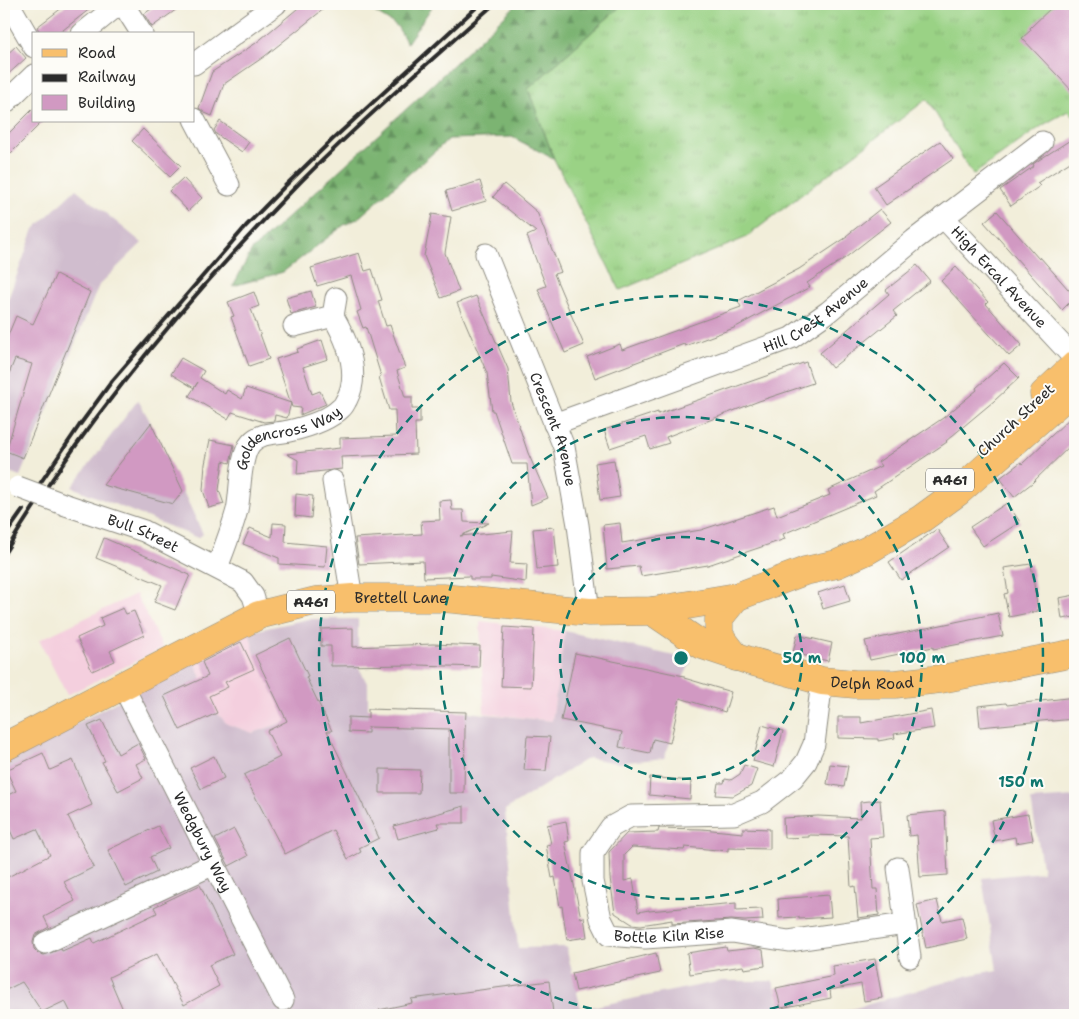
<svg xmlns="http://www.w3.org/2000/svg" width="1079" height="1019" viewBox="0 0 1079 1019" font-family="'Shantell Sans',sans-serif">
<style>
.built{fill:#f4cfde}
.industrial{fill:#d0bdce}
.grass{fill:url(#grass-tufts);stroke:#627e58}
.forest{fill:url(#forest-firs);stroke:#53704e}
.building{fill:#d199c2}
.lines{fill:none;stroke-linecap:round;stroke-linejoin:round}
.minor-casing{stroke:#8e8c82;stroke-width:23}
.major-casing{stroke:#8e8c82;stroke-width:29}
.minor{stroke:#fff;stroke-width:21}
.major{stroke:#f8bf6c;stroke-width:28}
.rail{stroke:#2b2b2b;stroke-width:4}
.minor-bridge-casing{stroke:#8e8c82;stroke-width:23;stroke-linecap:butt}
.minor-bridge{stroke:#fff;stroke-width:21}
.ring{fill:none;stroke:#0f766e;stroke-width:2.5;stroke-dasharray:9 6}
.labels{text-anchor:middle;stroke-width:4;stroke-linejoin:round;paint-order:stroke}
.shield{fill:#fdfcf7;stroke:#6a6a68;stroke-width:1}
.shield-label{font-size:14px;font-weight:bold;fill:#2b2b2b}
.street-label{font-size:15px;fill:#2b2b2b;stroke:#fdfcf7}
.centre{fill:#0f766e;stroke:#fdfcf7;stroke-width:2.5}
.ring-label{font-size:15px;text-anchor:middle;font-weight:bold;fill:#0f766e;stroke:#fdfcf7;stroke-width:4;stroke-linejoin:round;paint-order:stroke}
</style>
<defs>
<pattern id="grass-tufts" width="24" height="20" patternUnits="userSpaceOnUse" patternTransform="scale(1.25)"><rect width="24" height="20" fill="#9ad285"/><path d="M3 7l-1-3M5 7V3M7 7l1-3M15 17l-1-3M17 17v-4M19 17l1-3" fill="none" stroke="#85b473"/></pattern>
<pattern id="forest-firs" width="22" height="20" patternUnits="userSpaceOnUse" patternTransform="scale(1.25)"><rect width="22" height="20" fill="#7bb472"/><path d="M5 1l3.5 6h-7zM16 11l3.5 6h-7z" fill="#65935e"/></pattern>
</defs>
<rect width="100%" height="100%" fill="#fdfcf7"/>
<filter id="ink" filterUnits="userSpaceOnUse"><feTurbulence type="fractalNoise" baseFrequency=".02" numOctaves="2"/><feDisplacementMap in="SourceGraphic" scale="10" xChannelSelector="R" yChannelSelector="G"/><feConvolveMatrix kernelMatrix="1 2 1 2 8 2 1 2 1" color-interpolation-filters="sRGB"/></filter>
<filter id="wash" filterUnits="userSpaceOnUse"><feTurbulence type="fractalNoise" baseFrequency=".0096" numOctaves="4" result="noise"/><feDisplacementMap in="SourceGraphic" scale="20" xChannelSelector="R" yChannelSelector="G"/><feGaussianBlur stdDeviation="1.12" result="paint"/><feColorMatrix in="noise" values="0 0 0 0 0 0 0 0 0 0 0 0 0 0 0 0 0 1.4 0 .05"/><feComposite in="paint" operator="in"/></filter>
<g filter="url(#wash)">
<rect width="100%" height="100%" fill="#f2eeda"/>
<g class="built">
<polygon points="136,594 163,648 67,695 39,640"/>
<polygon points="480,621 565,631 552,721 484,713"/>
<polygon points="249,632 255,655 287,721 253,733 227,724 217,713 193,660"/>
</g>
<g class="industrial">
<polygon points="76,189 142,243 99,285 20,476 4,470 4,310 34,229"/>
<polygon points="138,400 151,423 203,534 198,538 72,487"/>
<polygon points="308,619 358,619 358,666 368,685 368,709 466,712 552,721 565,631 692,660 684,676 670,743 664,758 618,763 588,758 505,810 518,948 566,947 581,1009 722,981 773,981 783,1015 4,1015 4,763 193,660 217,713 227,724 253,733 287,721 255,655 249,632"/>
<polygon points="1075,797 1075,1015 831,1015 970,975 997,970 982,878 1043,872 1031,800"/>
</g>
<polygon class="grass" points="623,4 1075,4 1075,118 1068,111 1043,125 973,175 927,99 745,238 620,290 554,159 528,89"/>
<g class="forest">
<polygon points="362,4 434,4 407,43 397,26"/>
<polygon points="517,4 623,4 528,89 554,159 512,137 449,139 357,219 344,225 283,272 233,286 252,250 414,102"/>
</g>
<g id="blocks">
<g class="building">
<polygon points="67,4 96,4 58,34 41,34 37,27"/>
<polygon points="158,4 184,4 152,27 144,14"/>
<polygon points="303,4 330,4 265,56 224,84 212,116 205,113 199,108 212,72 256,43"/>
<polygon points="1055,4 1075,4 1075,94 1022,38 1031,30 1030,28"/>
<polygon points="16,46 26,58 4,78 4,57"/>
<polygon points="34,108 34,121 43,121 4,160 4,138"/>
<polygon points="220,121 249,142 242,152 216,134 214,130"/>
<polygon points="143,129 181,166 170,177 132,141"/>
<polygon points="1075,137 1075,159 1037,183 1040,186 1011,206 1000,190 1034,166 1033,164 1042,158"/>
<polygon points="940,141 953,159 886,205 874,187"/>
<polygon points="183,178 202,198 188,211 169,191"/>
<polygon points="480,181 486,201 452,211 446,191"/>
<polygon points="504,184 537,212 561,272 554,274 584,345 565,353 538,289 546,286 527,236 536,232 493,197"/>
<polygon points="880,209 891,222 845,258 807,283 810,287 734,328 685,346 684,344 595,378 587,357 620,344 622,350 741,307 738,301 799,269 847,237 846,236"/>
<polygon points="997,211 1039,259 1040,257 1075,297 1062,310 984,222"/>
<polygon points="432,214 451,217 445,253 459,291 441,298 424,256"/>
<polygon points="359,253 365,271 372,269 382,300 378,301 386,326 390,325 405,368 397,371 405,397 412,397 412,409 420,409 420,423 415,423 416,454 341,457 342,469 297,474 298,460 287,454 340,448 340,438 396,436 395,410 389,410 379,377 381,376 366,327 363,328 357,312 361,310 351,276 317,286 311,268"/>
<polygon points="917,265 930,281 893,311 897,316 832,368 820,353 889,294 886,290"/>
<polygon points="956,267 988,302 986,304 1022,345 1009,356 941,281"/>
<polygon points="56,274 90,292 23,458 6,451 32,364 15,359 4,386 4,345 16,316 33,324"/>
<polygon points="311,291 316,307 291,314 286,298"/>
<polygon points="254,292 259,306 251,309 269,359 249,366 231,317 234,316 228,302"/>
<polygon points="476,296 508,369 511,402 528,453 548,498 531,505 527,464 512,464 494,411 492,411 487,373 457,303"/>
<polygon points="322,340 328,359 303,367 312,394 320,391 326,404 300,415 301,408 292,407 276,359 298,352 297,349"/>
<polygon points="181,358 204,371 200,378 225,394 227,390 242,399 246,388 291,403 287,418 275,415 274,421 264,422 232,412 228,419 189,396 198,382 194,388 171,374"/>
<polygon points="806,362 813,383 759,401 666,437 669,443 650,449 646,436 610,448 604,430 658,412 658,414"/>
<polygon points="1004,363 1019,378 994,401 946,441 947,442 874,491 876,495 783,534 785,539 708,565 641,576 639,566 607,569 603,525 620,523 622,543 701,530 774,506 777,516 830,495 828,490 881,466 878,462 943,418 977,390 976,388"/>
<polygon points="1075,413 1075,441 1032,483 1014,497 1000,478 1021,462 1022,464"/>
<polygon points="151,423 183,491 173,504 103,485"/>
<polygon points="210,440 234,445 230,463 223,461 219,490 224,504 209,508 203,490 205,464"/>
<polygon points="614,460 620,497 600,500 595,463"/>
<polygon points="296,494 313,496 311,518 295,516"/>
<polygon points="451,500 452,510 463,510 464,522 489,523 460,536 513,531 510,563 527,564 526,582 491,577 491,579 470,579 470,576 424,578 423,561 359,564 355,538 422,534 421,521 440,520 439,501"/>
<polygon points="1007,503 1020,522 983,546 970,527"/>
<polygon points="273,523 286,524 285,542 327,546 325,567 279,564 279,558 243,544 250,528 272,537"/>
<polygon points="554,527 558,567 537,569 533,529"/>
<polygon points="937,529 949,547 901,580 889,562"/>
<polygon points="104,538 190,575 175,610 154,602 162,585 96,558"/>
<polygon points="1031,564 1038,611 1009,617 1004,594 1008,593 1004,568"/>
<polygon points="845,584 850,601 823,609 818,593"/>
<polygon points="1075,595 1075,617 1062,619 1059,598"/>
<polygon points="123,608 126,614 134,611 144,635 110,651 115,661 92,671 77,638 103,626 100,618"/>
<polygon points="998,613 1003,636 933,649 933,647 870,660 865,641"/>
<polygon points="504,627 534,629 531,687 501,686"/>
<polygon points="353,628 353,647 433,644 480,646 479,667 418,665 331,666 331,646 321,646 321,629"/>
<polygon points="797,635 832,643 828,661 793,653"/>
<polygon points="290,638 308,676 306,677 332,731 327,731 379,838 359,848 361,852 348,859 333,830 285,854 244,775 280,757 267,731 287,721 255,655"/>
<polygon points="241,642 254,669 225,682 228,687 209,696 217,713 180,730 164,696 208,676 202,662"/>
<polygon points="575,653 684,676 684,678 731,692 725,712 680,698 670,743 653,739 650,753 619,747 622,732 561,720"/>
<polygon points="1075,697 1075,719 1052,721 1052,720 980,727 978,706 1006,703 1007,705"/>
<polygon points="368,709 466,712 465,729 464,793 449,793 449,729 368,727 368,733 348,732 348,717 368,718"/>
<polygon points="931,710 934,728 894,734 895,738 878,741 878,739 838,738 838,717 861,717 861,723"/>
<polygon points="102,720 118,754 138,743 146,759 136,764 143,778 118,791 102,762 105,761 88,726"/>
<polygon points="762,725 783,731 774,767 753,761"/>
<polygon points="527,736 550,737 546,771 524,770"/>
<polygon points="43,753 50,770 73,760 92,805 68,816 94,867 64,882 75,901 44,917 49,927 35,935 33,942 34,949 38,953 44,955 61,949 62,951 92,938 94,943 157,913 154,907 200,885 233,954 209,965 219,986 184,1005 157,954 109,977 124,1012 112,1015 72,1015 65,1001 42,1012 22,982 4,991 4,879 50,855 37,829 14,839 4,817 4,797 16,791 6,770"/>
<polygon points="214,756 224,778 201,789 190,768"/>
<polygon points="830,764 848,766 844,787 827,784"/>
<polygon points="744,765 757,769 751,786 733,796 716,795 718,783 724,783 725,779 731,780 740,774"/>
<polygon points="380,769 420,770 419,793 380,793"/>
<polygon points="650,777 691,781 690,799 649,795"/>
<polygon points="880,800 883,837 870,838 873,889 877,889 879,915 858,918 855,886 851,887 848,836 809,835 809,837 784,838 783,818 818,816 861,818 860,802"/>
<polygon points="464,806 464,823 437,823 439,828 398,839 394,826"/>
<polygon points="945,811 948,875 920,877 917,835 909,836 907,815"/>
<polygon points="1028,814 1033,840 1016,843 1015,837 995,841 991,820"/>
<polygon points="566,821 569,841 565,842 581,918 584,917 587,937 567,940 562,906 560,907 555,877 552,878 546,845 551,844 547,825"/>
<polygon points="158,826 169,848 150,857 157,872 126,887 108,850"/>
<polygon points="659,828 702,829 743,833 743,828 770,829 770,849 728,848 728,851 685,847 684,850 632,847 624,855 624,881 633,879 638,912 649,910 649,911 736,903 736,910 762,909 763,920 745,921 731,920 672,924 672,920 641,925 632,924 615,913 610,878 609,852 627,833 658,832"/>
<polygon points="234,829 248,856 229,866 215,839"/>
<polygon points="829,895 831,917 799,919 799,917 779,918 778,899"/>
<polygon points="937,900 942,921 962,917 967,939 926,948 917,905"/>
<polygon points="726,947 727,951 754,948 763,950 765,966 744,969 743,966 690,974 687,953"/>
<polygon points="656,953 660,973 576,991 572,973"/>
<polygon points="875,959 882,998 864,1001 861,984 830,990 831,998 781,1008 776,988 834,976 833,966"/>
<polygon points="549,981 553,1013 532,1015 380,1015 379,1010 412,1003 411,999"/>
</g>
</g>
</g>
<g filter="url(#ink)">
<use href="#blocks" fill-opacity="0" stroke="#8e8c82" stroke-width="1"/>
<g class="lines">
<defs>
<g id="minor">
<polyline points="9,4 34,47"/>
<polyline points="123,4 142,34"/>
<polyline points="82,34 119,4"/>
<polyline points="194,64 276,4"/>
<polyline points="4,104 34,75"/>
<polyline points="194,119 229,185"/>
<path id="s1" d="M 943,217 L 1075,359"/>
<path id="s2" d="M 486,254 L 564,447 L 578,525 L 589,612"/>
<polyline points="294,326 333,316 336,298"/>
<path id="s3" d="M 554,424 L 791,338 L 828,312 L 914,240 L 1042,142"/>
<polyline points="333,481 352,598"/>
<path id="s4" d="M 66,505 L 144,531 L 243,582 L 253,596 L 259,615"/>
<path id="s5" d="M 217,568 C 224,549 232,529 237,510 C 241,493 239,456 251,443 C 261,432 276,434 289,431 C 307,427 328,421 341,408 C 344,406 345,402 347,399 C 361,372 347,340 333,316"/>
<path id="s6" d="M 822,681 L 814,744 L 806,762 L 793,778 L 762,802 L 734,814 L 631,816 L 611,827 L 593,853 L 593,881 L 601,919 L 609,935 L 645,938 L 732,932 L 789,941 L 905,924"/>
<path id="s7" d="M 127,684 L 129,698 L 283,1000"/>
<polyline points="898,868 910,957"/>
<polyline points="45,943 214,864"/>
</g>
<g id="major">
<polyline points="1044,394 1075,365"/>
<polyline points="736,597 719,618 719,635 736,657"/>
<path id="s8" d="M 652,611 L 702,645 L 750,661 L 822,681 L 855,684 L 895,684 L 941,679 L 1075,653"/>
<path id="s9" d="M 4,747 L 259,615 L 315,601 L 352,598 L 443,598 L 589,612 L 652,611 L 736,597 L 805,571 L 837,564 L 868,550 L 921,519 L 958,492 L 1075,388"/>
</g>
</defs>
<use href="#minor" class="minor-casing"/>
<use href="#major" class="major-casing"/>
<use href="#minor" class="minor"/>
<use href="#major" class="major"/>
<g class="rail">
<polyline points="39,485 79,426 112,381 246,226 285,186 332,140 480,4"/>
<polyline points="4,537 23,510"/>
<path d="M 4,554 C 82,425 179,308 284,199 C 350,130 423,68 494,4"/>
</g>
<defs>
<polyline id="minor-bridge" points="18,487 66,505"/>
</defs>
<use href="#minor-bridge" class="minor-bridge-casing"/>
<use href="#minor-bridge" class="minor-bridge"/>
</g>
</g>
<g class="ring">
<circle cx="681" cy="658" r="121"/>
<circle cx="681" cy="658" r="241"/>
<path d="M621 1015A362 362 0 1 1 741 1015"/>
</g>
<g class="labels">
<g class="shield">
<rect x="926" y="468.5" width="48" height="23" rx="4"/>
<rect x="287" y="590.5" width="48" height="23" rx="4"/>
</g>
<g class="shield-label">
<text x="950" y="485">A461</text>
<text x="311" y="607">A461</text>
</g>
<g class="street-label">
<text dy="5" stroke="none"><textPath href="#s1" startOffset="82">High Ercal Avenue</textPath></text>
<text dy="5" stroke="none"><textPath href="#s3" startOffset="285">Hill Crest Avenue</textPath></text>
<text transform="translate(1016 420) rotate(-43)" y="5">Church Street</text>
<text dy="5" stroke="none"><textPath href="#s2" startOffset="188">Crescent Avenue</textPath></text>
<text dy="5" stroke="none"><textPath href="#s5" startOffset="164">Goldencross Way</textPath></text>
<text dy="5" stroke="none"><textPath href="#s4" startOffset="82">Bull Street</textPath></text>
<text dy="5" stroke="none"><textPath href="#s9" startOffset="431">Brettell Lane</textPath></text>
<text dy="5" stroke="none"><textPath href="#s8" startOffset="236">Delph Road</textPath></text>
<text dy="5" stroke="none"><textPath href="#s7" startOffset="176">Wedgbury Way</textPath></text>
<text dy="5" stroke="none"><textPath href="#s6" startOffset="476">Bottle Kiln Rise</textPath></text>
</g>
</g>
<circle cx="681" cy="658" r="8" class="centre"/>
<g class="ring-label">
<text x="802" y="663">50 m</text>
<text x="922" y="663">100 m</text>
<text x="1021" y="787">150 m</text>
</g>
<rect width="1079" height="1019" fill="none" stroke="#fdfcf7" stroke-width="20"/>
<rect x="32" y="32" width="162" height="90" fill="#fdfcf7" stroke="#a9a8a5"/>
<rect x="42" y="49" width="25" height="8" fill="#f8bf6c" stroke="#a9a8a5"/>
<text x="78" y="58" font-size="15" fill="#2b2b2b">Road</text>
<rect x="42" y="74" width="25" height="8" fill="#2b2b2b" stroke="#a9a8a5"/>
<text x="78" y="82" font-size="15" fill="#2b2b2b">Railway</text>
<rect x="42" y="95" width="25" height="15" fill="#d199c2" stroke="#a9a8a5"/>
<text x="78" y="108" font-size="15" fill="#2b2b2b">Building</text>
</svg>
